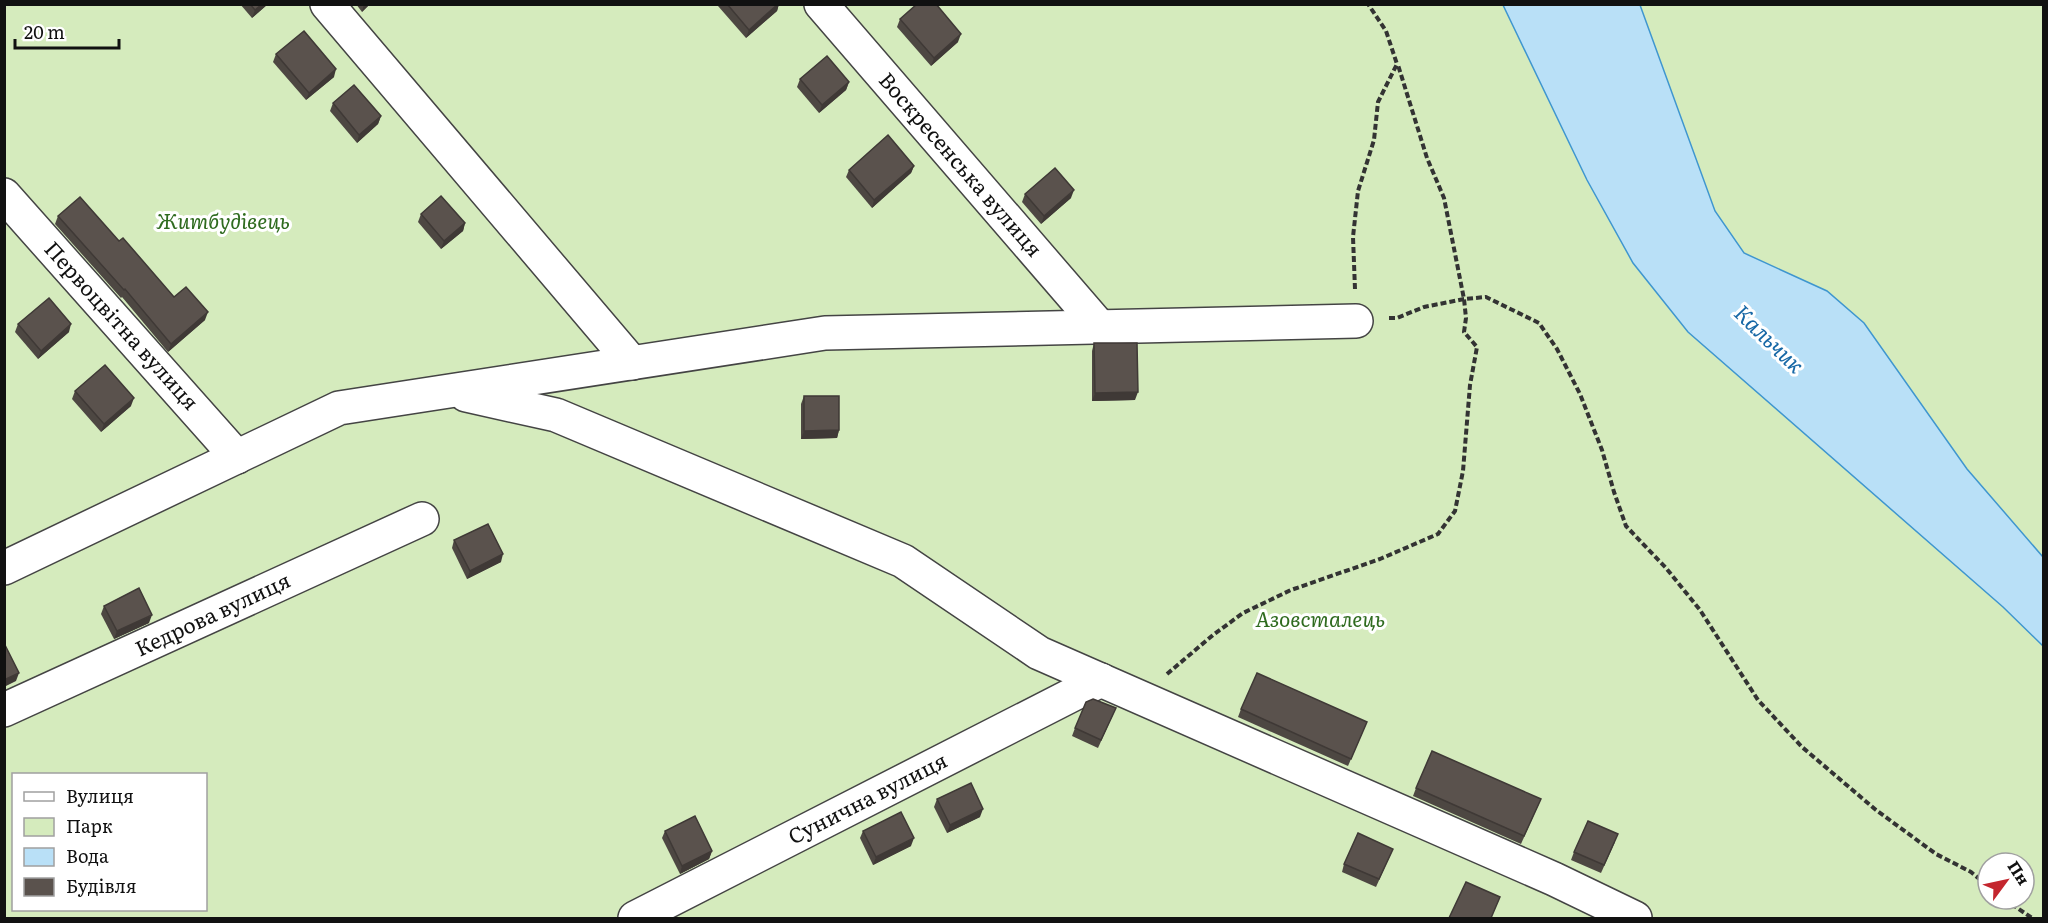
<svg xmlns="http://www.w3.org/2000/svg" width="2048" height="923" viewBox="0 0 2048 923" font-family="Literata,serif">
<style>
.green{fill:#d5ebbd;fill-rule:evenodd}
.water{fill:#b9e0f7;stroke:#3f96cf;stroke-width:1.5}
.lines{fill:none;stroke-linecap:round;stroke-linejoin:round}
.minor-casing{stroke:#444;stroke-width:36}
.path{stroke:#333;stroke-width:4;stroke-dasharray:6 3;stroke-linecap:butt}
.minor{stroke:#fff;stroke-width:33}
.wall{fill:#4d4742}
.shaded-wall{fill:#3f3936}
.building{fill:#5a524d;stroke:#3f3936;stroke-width:1.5}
.labels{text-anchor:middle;stroke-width:6;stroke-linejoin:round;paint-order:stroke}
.street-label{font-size:21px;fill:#111;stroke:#fff}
.park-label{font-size:21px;font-style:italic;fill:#2f6b1f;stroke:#fff}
.water-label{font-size:22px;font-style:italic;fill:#1768a6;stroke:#fff}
</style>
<rect width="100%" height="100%" fill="#fffdf5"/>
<path class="green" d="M 5,5 L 2043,5 L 2043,918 L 5,918 ZM 14,774 L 206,774 L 206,910 L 14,910 ZM 1988,863 L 2024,863 L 2024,899 L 1988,899 Z"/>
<polygon class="water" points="1503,5 1640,5 1715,211 1744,253 1827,291 1864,323 1967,469 2043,557 2043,646 2003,607 1688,332 1633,263 1587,180"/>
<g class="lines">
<defs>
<g id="minor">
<polyline points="327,4 632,363"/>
<polyline points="821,4 1099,326"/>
<polyline points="4,195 237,457"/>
<polyline points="466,395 556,415 903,561 1039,653 1554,879 1635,918"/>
<polyline points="4,568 339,408 825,333 1356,321"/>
<polyline points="4,710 422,519"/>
<polyline points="635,918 1101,680"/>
</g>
</defs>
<use href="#minor" class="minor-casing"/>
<g class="path">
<polyline points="1355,289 1353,237 1358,191 1374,140 1378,102 1397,64 1386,31 1368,4"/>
<polyline points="1389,318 1397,318 1424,307 1464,299 1486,297 1539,323 1557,349 1580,394 1602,450 1614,492 1626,526 1666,568 1700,610 1758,700 1802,747 1876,810 1936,854 1971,872 1988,886"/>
<polyline points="1167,674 1213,635 1243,613 1291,590 1380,559 1438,534 1455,511 1463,471 1470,385 1477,347 1464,332 1466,318 1464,299 1444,198 1427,158 1398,65"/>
<polyline points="2004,899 2032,918"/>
</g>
<use href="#minor" class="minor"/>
</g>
<g class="wall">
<polygon points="240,4 268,4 252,18"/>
<polygon points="356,4 370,4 362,12"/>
<polygon points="718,4 779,4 777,11 746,38 718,6"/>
<polygon points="900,19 958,42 931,66 897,27"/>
<polygon points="276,54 334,77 306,100 273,62"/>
<polygon points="800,79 849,82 846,90 819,113 797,87"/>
<polygon points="333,103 381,116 378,124 357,143 330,111"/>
<polygon points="914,166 911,173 872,208 846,177 849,170"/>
<polygon points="1025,194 1071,198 1041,224 1022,202"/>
<polygon points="421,214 465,223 463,231 441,249 418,222"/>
<polygon points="58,216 119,241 174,297 205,320 168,352 122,297 121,298 55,224"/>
<polygon points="18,324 69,332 38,359 15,332"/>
<polygon points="1094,343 1135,400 1092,401 1092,351"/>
<polygon points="75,391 131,406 101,432 72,399"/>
<polygon points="804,396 839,430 837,438 801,439 801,404"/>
<polygon points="454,540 501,562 467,579 452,548"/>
<polygon points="104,606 149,623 114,639 101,614"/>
<polygon points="1116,708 1098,748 1072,736 1075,728"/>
<polygon points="1241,709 1367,722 1348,766 1238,717"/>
<polygon points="1416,788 1541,799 1521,844 1413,796"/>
<polygon points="937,799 980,817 947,833 934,807"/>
<polygon points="665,831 712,851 709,859 680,874 662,838"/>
<polygon points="863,831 911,846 873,865 860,838"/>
<polygon points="1615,842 1601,873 1571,860 1574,852"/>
<polygon points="1393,849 1376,887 1342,872 1344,864"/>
</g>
<g class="shaded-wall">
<polygon points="262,4 268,4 252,18 255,10"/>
<polygon points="364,4 370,4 362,12"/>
<polygon points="778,4 779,4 777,11 746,38 749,30"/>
<polygon points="961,34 958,42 931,66 934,58"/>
<polygon points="336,69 334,77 306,100 309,93"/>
<polygon points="849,82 846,90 819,113 822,105"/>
<polygon points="381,116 378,124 357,143 359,135"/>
<polygon points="914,166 911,173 872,208 874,200"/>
<polygon points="1074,190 1071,198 1041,224 1044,216"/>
<polygon points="465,223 463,231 441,249 444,241"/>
<polygon points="208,312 205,320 168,352 171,344"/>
<polygon points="71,324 69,332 38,359 41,351"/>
<polygon points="1138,392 1135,400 1092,401 1095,393"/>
<polygon points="134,398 131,406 101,432 104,424"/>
<polygon points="839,430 837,438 801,439 804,431"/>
<polygon points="503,554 501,562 467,579 470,571"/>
<polygon points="152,615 149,623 114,639 117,631"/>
<polygon points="19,673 16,681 4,687 4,680"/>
<polygon points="983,809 980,817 947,833 950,825"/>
<polygon points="914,838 911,846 873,865 876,857"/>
<polygon points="712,851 709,859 680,874 682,866"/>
</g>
<g class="building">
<polygon points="250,4 262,4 255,10"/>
<polygon points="727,4 778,4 749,30"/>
<polygon points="917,4 936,4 961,34 934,58 900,19"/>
<polygon points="304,31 336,69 309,93 276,54"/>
<polygon points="827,56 849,82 822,105 800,79"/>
<polygon points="354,85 381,116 359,135 333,103"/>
<polygon points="888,135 914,166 874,200 849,170"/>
<polygon points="1055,168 1074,190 1044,216 1025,194"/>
<polygon points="441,196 465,223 444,241 421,214"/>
<polygon points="80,197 119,241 123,238 174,297 186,287 208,312 171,344 125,289 124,290 58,216"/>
<polygon points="49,298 71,324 41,351 18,324"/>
<polygon points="1094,343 1137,343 1138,392 1095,393"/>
<polygon points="105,365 134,398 104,424 75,391"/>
<polygon points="804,396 839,396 839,430 804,431"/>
<polygon points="488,524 503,554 470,571 454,540"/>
<polygon points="139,588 152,615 117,631 104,606"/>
<polygon points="5,645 19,673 4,680 4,646"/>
<polygon points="1257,673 1367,722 1351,759 1241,709"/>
<polygon points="1093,699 1116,708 1101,740 1075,728 1086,702"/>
<polygon points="1432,751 1541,799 1524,836 1416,788"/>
<polygon points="971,783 983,809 950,825 937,799"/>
<polygon points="901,812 914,838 876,857 863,831"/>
<polygon points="695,816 712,851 682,866 665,831"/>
<polygon points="1588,821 1618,834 1604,865 1574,852"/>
<polygon points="1358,833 1393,849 1379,879 1344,864"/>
<polygon points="1466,882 1500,897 1491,918 1449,918"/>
</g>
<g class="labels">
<g class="street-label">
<text transform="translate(960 165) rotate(49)" y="7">Воскресенська вулиця</text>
<text transform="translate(121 326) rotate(48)" y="7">Первоцвітна вулиця</text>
<text transform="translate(213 615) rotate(-25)" y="7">Кедрова вулиця</text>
<text transform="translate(868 799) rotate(-27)" y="7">Сунична вулиця</text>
</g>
<g class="park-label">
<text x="223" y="229">Житбудівець</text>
<text x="1320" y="627">Азовсталець</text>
</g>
<g class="water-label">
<text transform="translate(1769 339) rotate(44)" y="8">Кальчик</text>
</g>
</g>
<rect width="2048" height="923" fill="none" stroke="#111111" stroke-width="12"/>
<rect x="12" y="773" width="195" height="138" fill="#ffffff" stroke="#a0a0a0" stroke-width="1.5"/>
<rect x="24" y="792" width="30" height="9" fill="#ffffff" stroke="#a0a0a0" stroke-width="1.5"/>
<text x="66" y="803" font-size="18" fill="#111111">Вулиця</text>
<rect x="24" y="818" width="30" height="18" fill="#d5ebbd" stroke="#a0a0a0" stroke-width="1.5"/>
<text x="66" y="833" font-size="18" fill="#111111">Парк</text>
<rect x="24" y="848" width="30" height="18" fill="#b9e0f7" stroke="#a0a0a0" stroke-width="1.5"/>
<text x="66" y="863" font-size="18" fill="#111111">Вода</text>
<rect x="24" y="878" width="30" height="18" fill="#5a524d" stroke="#a0a0a0" stroke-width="1.5"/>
<text x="66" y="893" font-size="18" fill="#111111">Будівля</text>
<g transform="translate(2006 881) rotate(57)"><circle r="28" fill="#ffffff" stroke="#a0a0a0" stroke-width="1.5"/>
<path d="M0-4.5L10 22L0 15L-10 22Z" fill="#c4262e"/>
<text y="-9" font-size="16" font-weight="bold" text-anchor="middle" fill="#111111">Пн</text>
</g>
<path d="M15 39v9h104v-9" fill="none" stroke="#111111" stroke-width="3"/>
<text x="24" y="39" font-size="18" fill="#111111" stroke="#ffffff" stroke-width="4.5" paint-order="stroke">20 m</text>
</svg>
